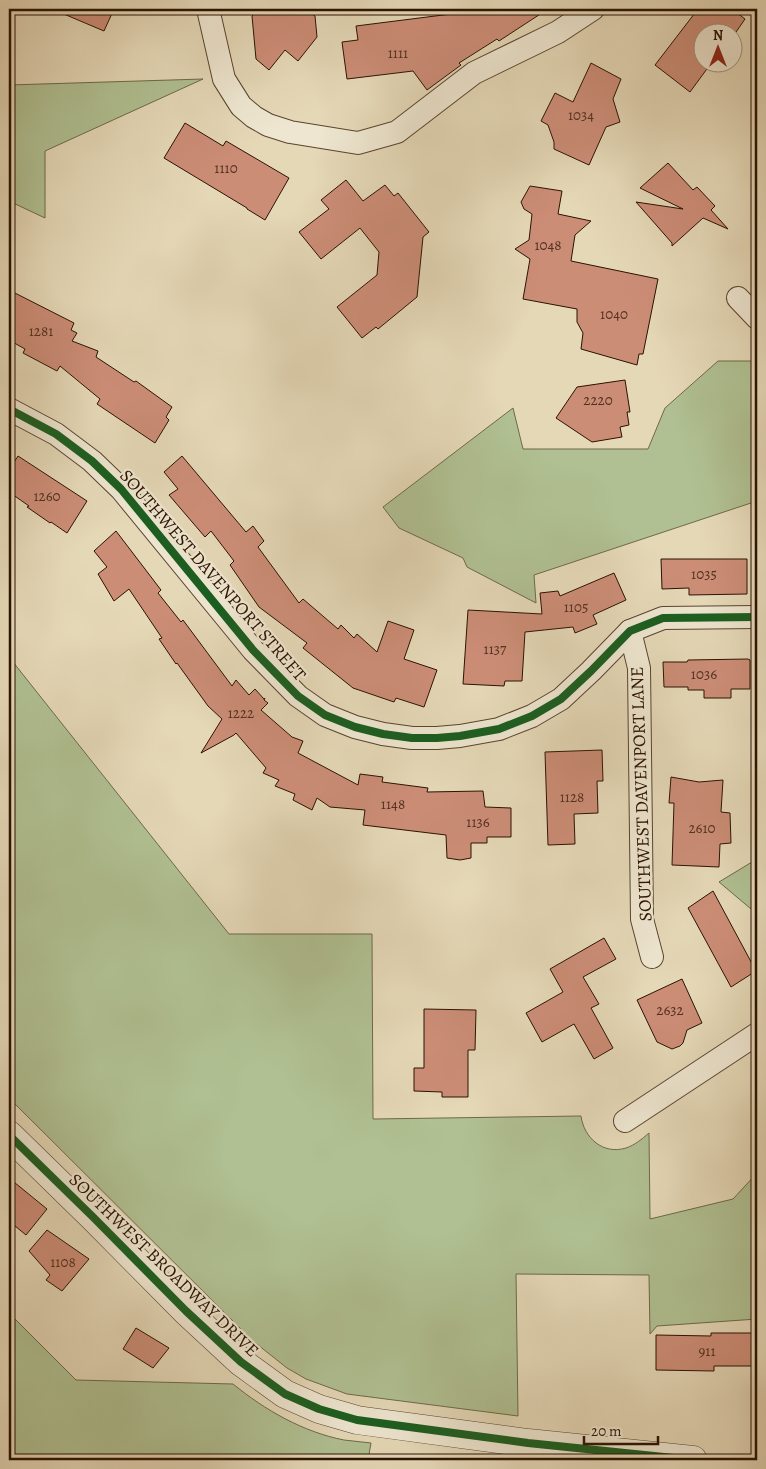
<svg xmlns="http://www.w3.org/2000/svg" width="766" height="1469" viewBox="0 0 766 1469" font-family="Alegreya,serif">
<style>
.green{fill:#b0c092;stroke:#6e694a}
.building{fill:#cc8d77;stroke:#2b1202}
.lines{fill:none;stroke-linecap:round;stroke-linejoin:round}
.minor-casing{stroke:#5a442f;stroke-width:24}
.tertiary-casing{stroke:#5a442f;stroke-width:29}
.minor{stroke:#eee6d0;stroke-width:22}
.tertiary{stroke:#eee6d0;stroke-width:28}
.cycleway-casing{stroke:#eee6d0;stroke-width:11}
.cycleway{stroke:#1b5e20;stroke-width:8}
.labels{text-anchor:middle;stroke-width:4.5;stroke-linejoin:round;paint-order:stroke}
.number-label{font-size:15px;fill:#53311f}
.street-label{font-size:18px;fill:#2b1202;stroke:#eee6d0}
</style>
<rect width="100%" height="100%" fill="#e5d8b7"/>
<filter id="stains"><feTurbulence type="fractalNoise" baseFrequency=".004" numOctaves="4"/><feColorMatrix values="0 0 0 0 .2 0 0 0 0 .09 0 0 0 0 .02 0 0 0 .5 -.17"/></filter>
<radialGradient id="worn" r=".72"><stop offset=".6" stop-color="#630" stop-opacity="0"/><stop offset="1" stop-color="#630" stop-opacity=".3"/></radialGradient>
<g class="green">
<polygon points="203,79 45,151 45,218 9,201 9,85"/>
<polygon points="718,361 757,361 757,501 534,575 536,603 467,567 463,558 399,528 383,507 513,408 523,449 648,449 665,408"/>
<path d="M 9,657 L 229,934 L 372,934 L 373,1119 L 581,1116 C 584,1138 603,1155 626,1148 C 635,1145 642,1139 649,1133 L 650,1219 L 733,1199 L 757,1173 L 757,1319 L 657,1326 L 650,1334 L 649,1275 L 516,1274 L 518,1416 L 347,1394 L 306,1379 L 287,1368 L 253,1341 L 9,1098 Z"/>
<polygon points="757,818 757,914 719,882 752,862"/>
<path d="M 9,1313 L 76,1380 L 233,1384 C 265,1410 303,1432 344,1440 C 353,1441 362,1442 371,1443 L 368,1460 L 9,1460 Z"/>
</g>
<g class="building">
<polygon points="52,9 114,9 104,31"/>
<polygon points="258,9 306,9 315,16 317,37 298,61 285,50 269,70 256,59 252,16"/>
<polygon points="447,9 548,9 499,41 497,39 459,63 461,65 427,90 413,71 347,79 342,42 358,40 356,26 451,14"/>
<polygon points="698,9 732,9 745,19 734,35 734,32 704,32 704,62 712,62 690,92 655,65"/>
<polygon points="591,63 621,79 613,99 620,122 606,127 589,165 554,149 554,142 548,125 541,121 555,93 573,102"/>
<polygon points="185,123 223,146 226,141 289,178 265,220 247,209 247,208 164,158"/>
<polygon points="668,163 693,190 697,187 715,206 711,210 728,229 703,218 672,246 672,243 636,202 683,209 640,188"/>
<polygon points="346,180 363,201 385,185 394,196 398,193 429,232 423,237 417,297 378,329 376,327 362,338 337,307 377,275 379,252 360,228 321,259 299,232 329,209 321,200"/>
<polygon points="530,186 562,191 558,214 591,221 575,235 571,261 658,279 643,354 639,354 637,365 581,349 583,333 577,322 577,309 523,299 530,259 515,249 529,240 532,214 524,209 521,202"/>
<polygon points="9,290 74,323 71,330 77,333 72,341 98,351 96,357 134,382 136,381 172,407 166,417 169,420 155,443 97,404 100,399 60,366 57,371 23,353 25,349 9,340"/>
<polygon points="625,380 630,412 627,412 629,425 620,427 622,437 592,442 556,418 577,387"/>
<polygon points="18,456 87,501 67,533 51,522 50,523 27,507 29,506 9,492 9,470"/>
<polygon points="182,456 246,532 253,526 264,541 258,547 299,603 303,599 338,629 341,625 354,638 357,634 377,652 388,621 414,630 404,659 437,670 424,707 396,698 394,702 353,688 303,648 307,643 259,607 230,565 234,561 211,531 205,537 169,495 178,489 164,472"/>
<polygon points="116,531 161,590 158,593 181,622 183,620 232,686 236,680 249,695 255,689 264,699 265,698 264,700 268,703 261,710 292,737 303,741 298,753 358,785 360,774 383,777 382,782 428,788 427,792 483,791 485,807 511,808 511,837 487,837 487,843 471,843 471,858 460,860 447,858 446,835 363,825 365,810 330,807 317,798 312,810 293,800 295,794 275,786 279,780 263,773 266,768 236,733 234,735 201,753 222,719 208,706 177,663 176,664 159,639 162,638 129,589 114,601 98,574 107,567 94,551"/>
<polygon points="661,559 747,559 747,594 689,595 689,588 662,589"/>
<polygon points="614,573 626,600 593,615 597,624 575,633 573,627 525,632 522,681 505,681 504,686 463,684 468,610 542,614 540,593 558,591 560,596"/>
<polygon points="748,659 750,660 750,689 731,689 731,698 704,698 704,690 688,690 688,687 664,687 663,662 687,662 688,660"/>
<polygon points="602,750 603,781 597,781 598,813 574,814 575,844 548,845 545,752"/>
<polygon points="671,777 699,782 723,780 721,812 730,813 731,843 720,844 719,867 672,865 674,803 669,803"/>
<polygon points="713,891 756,971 731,987 688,908"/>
<polygon points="604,938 616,959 583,977 599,1004 591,1008 613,1048 594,1059 574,1024 542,1042 526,1013 563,992 550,969"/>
<polygon points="682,979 702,1023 687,1030 683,1043 680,1046 672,1049 657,1042 637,1000"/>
<polygon points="424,1009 476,1010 475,1050 468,1050 468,1097 442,1097 442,1092 414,1091 414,1068 424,1068"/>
<polygon points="9,1178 47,1209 26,1235 9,1221"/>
<polygon points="47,1230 89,1259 62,1291 46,1280 50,1275 29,1251"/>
<polygon points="136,1328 169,1348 153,1368 123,1349"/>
<polygon points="711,1333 757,1333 757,1366 714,1366 714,1371 656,1370 656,1335 711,1336"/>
</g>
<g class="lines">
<defs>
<g id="minor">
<polyline points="208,9 224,79 241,106 254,117 268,125 290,132 358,143 397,132 474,73 558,32 593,9"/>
<polyline points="738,298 757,318"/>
<polyline points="9,409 56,434 92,461 121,489 253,650 298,696 325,715 355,727 383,734 412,738 437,738 460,736 499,729 532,716 561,699 591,671 630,631 663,618 757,617"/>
<polyline points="630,631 639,668 642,919 652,957"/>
<polyline points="625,1121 757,1034"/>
</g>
<polyline id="tertiary" points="9,1135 93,1217 186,1311 241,1362 285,1394 319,1409 357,1420 528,1443 693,1460"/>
</defs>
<use href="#minor" class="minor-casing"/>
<use href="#tertiary" class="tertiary-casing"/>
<use href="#minor" class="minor"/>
<use href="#tertiary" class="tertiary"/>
<defs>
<g id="cycleway">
<polyline points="9,409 56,434 92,461 121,489 253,650 298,696 325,715 355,727 383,734 412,738 437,738 460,736 499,729 532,716 561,699 591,671 630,631 663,618 757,617"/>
<polyline points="9,1135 93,1217 186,1311 241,1362 285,1394 319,1409 357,1420 528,1443 693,1460"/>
</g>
</defs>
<use href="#cycleway" class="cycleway-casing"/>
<use href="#cycleway" class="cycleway"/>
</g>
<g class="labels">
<g class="number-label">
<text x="398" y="58">1111</text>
<text x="581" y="120">1034</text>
<text x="226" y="173">1110</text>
<text x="548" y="250">1048</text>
<text x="614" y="319">1040</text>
<text x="41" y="336">1281</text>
<text x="598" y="405">2220</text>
<text x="47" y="501">1260</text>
<text x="704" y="579">1035</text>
<text x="576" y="612">1105</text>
<text x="495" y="654">1137</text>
<text x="704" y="679">1036</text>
<text x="241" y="718">1222</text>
<text x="572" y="802">1128</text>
<text x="393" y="809">1148</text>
<text x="478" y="827">1136</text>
<text x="702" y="833">2610</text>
<text x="670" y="1015">2632</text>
<text x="63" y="1267">1108</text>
<text x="707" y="1356">911</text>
</g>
<g class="street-label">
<text transform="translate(213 575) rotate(49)" y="6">SOUTHWEST DAVENPORT STREET</text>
<text transform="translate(641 794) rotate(-92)" y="6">SOUTHWEST DAVENPORT LANE</text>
<text transform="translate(164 1265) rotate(44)" y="6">SOUTHWEST BROADWAY DRIVE</text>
</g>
</g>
<rect width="766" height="1469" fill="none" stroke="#e5d8b7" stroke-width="30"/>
<rect x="10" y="10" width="746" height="1449" fill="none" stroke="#2b1202" stroke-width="2.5"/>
<rect x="15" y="15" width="736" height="1439" fill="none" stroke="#2b1202"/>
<g transform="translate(718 48)"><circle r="24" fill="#eee6d0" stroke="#a0917e"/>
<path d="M0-4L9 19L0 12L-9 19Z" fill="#8f2418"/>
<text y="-8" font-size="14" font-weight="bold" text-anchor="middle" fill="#2b1202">N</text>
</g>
<path d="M584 1436v8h74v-8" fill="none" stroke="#2b1202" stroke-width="2.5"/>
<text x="591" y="1436" font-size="15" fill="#2b1202" stroke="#eee6d0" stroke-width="4" paint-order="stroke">20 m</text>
<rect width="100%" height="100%" filter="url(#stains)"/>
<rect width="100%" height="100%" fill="url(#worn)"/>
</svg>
